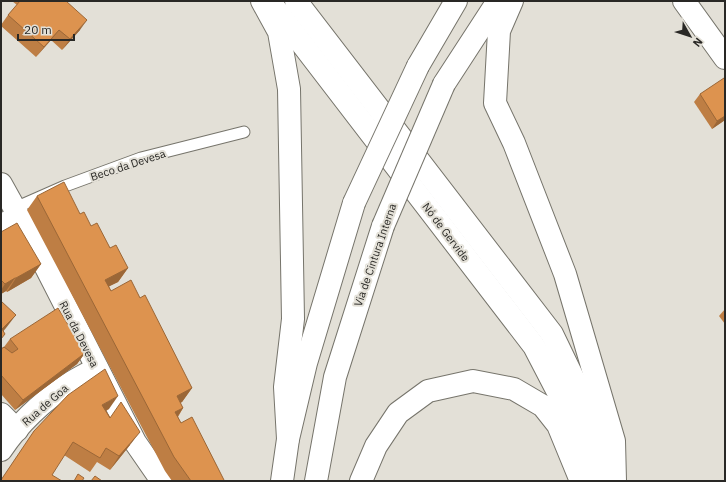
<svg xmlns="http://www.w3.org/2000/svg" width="726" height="482" viewBox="0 0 726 482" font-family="'IBM Plex Sans',sans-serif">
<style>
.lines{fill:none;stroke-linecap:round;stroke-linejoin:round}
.lane-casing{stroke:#76746b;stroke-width:13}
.street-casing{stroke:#76746b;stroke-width:24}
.secondary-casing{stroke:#76746b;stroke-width:24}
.highway-casing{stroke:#76746b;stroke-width:24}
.lane{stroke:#fff;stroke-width:11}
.street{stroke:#fff;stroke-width:22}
.secondary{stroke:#fff;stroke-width:22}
.highway{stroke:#fff;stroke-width:22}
.highway-bridge-casing{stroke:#76746b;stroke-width:24;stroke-linecap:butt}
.highway-bridge{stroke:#fff;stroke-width:22}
.wall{fill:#be7e44}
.shaded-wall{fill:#9b6737}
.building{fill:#dd934f;stroke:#9b6737}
.labels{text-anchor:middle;stroke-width:4;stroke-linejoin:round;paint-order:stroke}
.street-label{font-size:11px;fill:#292825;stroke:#e3e0d7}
</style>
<rect width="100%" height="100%" fill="#e3e0d7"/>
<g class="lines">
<defs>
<polyline id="lane" points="15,208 65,186 141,158 244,132"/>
<g id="street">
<polyline points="684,1 725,58"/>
<polyline points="1,184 31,238 135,442 162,481"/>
<polyline points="1,226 18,216"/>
<polyline points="1,414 17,430"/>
<path d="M 1,450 C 19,423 45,399 72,382 C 80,377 89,373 97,368"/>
</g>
<g id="secondary">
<polyline points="296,1 552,334 591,415 609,481"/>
<polyline points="270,2 534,346 574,423 589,469 590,481"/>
</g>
<g id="highway">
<polyline points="262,1 279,32 289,89 293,319 285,387 288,439"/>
<polyline points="512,1 499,31 495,103 514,143 565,274 614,441 615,481"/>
<polyline points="418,66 456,1"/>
<polyline points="444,84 498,1"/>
<polyline points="282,481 288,439 306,363 354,203"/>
<polyline points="316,481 335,377 383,226"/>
<polyline points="361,481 376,446 398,413 428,391 473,381 514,389 543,406 558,425 581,481"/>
</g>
</defs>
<use href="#lane" class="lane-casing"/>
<use href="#street" class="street-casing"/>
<use href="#secondary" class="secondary-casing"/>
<use href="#highway" class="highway-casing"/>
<use href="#lane" class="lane"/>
<use href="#street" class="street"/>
<use href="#secondary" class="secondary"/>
<use href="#highway" class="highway"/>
<defs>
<g id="highway-bridge">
<polyline points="354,203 418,66"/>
<polyline points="383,226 444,84"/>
</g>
</defs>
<use href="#highway-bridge" class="highway-bridge-casing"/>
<use href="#highway-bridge" class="highway-bridge"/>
</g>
<g class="wall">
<polygon points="12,1 66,1 80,30 62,50 51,40 36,57 1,26 1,25 8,15 17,5"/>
<polygon points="725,80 725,120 712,129 694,102 700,94"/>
<polygon points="37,196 80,214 128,268 118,282 109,286 111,291 140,298 192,388 182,402 180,403 183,408 178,417 181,423 223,481 172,481 165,471 27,210"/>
<polygon points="1,232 41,264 31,278 7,292 6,291 1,294"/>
<polygon points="725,309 725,324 719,316"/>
<polygon points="10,339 85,353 77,364 15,410 1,394 1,349 4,347"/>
<polygon points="109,409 106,411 130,445 110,470 97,462 90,472 64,455 1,481 34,431"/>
</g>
<g class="shaded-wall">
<polygon points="87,20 80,30 62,50 70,39"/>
<polygon points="59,30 51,40 36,57 44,47"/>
<polygon points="725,116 725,120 712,129 717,121"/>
<polygon points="41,264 31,278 7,292 16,278"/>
<polygon points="128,268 118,282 96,293 105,280"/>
<polygon points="15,278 6,291 1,294 1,290 5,284"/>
<polygon points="16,315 6,328 1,334 2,329"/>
<polygon points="85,353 77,364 15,410 23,400"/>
<polygon points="192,388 182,402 167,409 177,396"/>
<polygon points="118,396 109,409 92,418 102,405"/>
<polygon points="183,408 174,422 175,412"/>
<polygon points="140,432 130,445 110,470 119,456"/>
</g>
<g class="building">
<polygon points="20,1 66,1 87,20 70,39 59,30 44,47 8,15"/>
<polygon points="724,78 725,80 725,116 717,121 700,94"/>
<polygon points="64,182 80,214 84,212 91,226 97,223 110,248 116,245 128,268 105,280 111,291 131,280 140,298 145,295 192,388 177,396 183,408 175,412 181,423 192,417 224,480 223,481 191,481 174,457 37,196"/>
<polygon points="17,223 41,264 16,278 15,278 5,284 1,280 1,232"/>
<polygon points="1,301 16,315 2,329 5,334 1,339"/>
<polygon points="58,308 85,353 23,400 1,375 1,349 4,347 12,353 18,349 10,339"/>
<polygon points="105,369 118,396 102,405 110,418 121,402 140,432 119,456 106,448 100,458 73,442 52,475 62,481 1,481 1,480 34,431 68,395"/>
<polygon points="78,474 84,478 82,481 74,481"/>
<polygon points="95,476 102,481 91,481"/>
</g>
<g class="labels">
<g class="street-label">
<text transform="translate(128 165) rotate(-18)" y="4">Beco da Devesa</text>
<text transform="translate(446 232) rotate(53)" y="4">Nó de Gervide</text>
<text transform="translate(375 255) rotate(-71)" y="4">Via de Cintura Interna</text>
<text transform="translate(79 334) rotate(63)" y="4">Rua da Devesa</text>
<text transform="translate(45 405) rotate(-41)" y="4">Rua de Goa</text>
</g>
</g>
<rect width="726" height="482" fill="none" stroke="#292825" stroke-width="4"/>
<g transform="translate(690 36) rotate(129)" stroke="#e3e0d7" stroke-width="3" paint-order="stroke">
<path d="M0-3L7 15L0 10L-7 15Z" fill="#292825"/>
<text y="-6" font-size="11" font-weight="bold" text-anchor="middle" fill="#292825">N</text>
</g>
<path d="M18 34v6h56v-6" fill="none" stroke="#292825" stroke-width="2"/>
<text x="24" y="34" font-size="12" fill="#292825" stroke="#e3e0d7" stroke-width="3" paint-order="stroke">20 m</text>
</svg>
